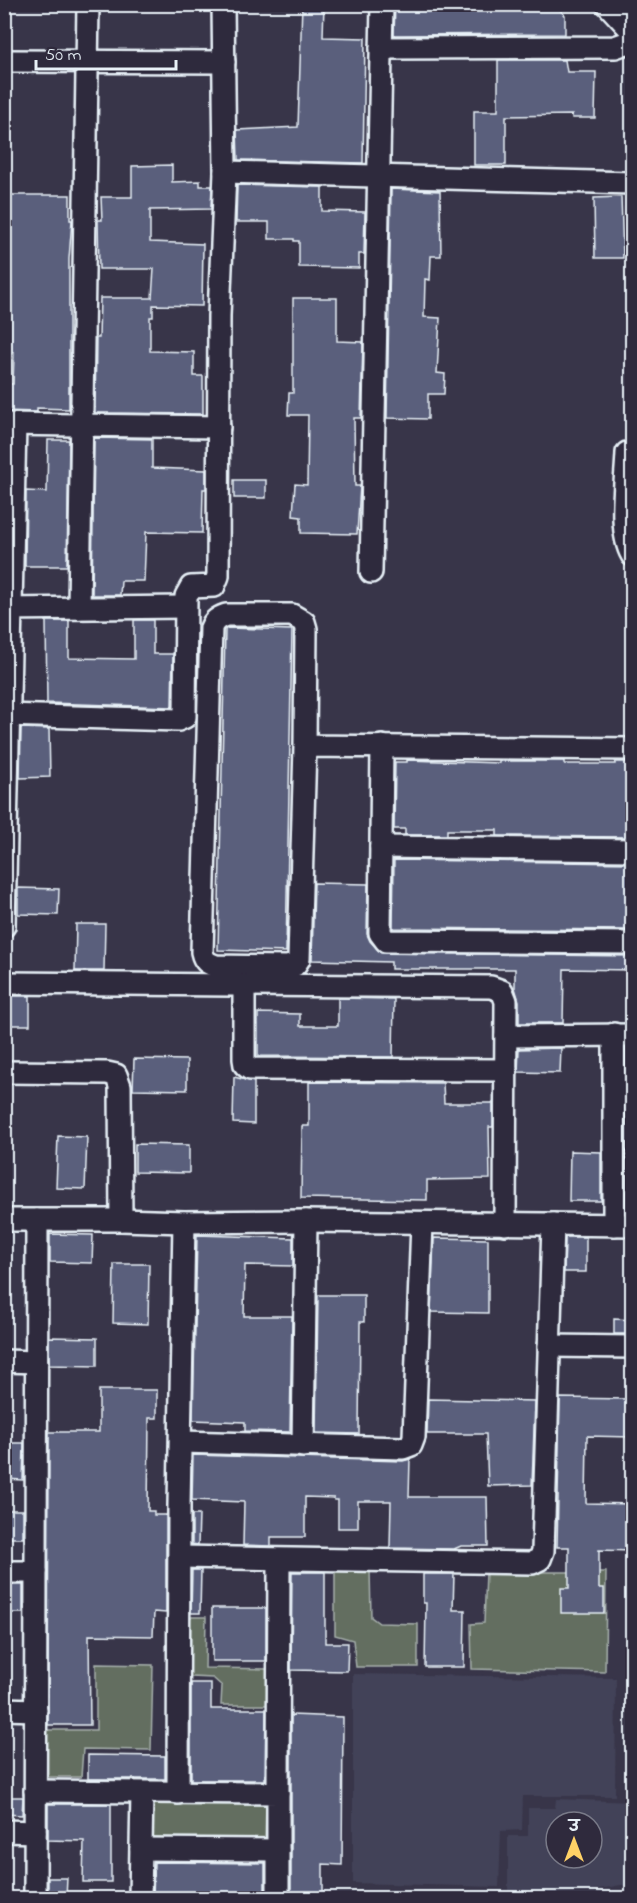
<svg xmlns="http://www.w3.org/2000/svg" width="637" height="1903" viewBox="0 0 637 1903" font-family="'Indie Flower','Playpen Sans Deva',sans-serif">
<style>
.built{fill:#424258;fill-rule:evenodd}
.green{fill:#646e61;stroke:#a6b0ac;stroke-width:1.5}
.building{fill:#5a5f7b;stroke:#e8f1f8;stroke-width:1.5}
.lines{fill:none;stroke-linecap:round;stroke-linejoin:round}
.minor-casing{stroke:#e8f1f8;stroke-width:26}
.minor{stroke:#2f2a3d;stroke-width:21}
</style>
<rect width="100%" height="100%" fill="#383549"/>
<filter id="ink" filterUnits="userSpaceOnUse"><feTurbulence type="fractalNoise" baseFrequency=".0167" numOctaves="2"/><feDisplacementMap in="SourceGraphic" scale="12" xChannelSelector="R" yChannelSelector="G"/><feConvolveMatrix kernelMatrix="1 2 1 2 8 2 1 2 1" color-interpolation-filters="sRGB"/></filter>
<g filter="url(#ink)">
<g class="built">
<polygon points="353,1674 616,1678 615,1796 523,1796 522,1830 501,1831 499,1887 353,1883"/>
<path d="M 556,1799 L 632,1802 L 632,1886 L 621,1885 L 588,1891 L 508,1897 L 508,1836 L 528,1836 L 528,1808 L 555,1808 ZM 556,1822 L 592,1822 L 592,1858 L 556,1858 Z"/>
</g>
<g class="green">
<polygon points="370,1569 371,1617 379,1623 418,1624 418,1667 356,1667 353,1640 335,1635 335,1570"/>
<polygon points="486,1572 606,1572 605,1672 472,1669 471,1624 484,1623"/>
<polygon points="169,1617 206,1617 205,1668 272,1669 273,1705 221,1705 222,1686 213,1678 169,1676"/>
<polygon points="96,1664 153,1665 151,1750 83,1749 81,1777 33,1777 33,1730 96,1730"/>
<polygon points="138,1801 266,1802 265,1841 137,1840"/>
</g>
<g class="building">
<polygon points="302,4 324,4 323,37 365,38 363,163 238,160 237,130 298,127"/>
<polygon points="395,4 554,4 565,15 565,34 394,35"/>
<polygon points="498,60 565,60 567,72 596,72 595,118 572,118 572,115 506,116 506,165 474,165 474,111 498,111"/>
<polygon points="172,165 172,182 200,181 200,186 212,186 211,209 150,210 150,242 203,244 202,306 153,305 153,317 150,317 150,351 194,352 194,376 203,376 203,414 95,413 96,338 99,338 100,298 152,298 154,269 99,269 98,220 102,220 101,197 132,197 132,166"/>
<polygon points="237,185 322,187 322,211 365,212 364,254 359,254 359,268 299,267 299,241 294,241 294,239 269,239 269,222 236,222"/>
<polygon points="391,189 440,191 441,256 431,256 430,280 425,279 424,317 440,318 437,373 445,374 444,394 428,394 428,419 387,418"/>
<polygon points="4,195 70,195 70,220 72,220 69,259 69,409 37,408 37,412 4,411 4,384 13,384 14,352 4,352"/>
<polygon points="621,197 623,258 595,258 594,198"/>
<polygon points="293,298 337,298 337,341 363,342 361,418 354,418 355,486 360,486 357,534 301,533 301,517 293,516 295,484 307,485 308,415 288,415 289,393 293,393"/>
<polygon points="94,438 152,439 152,468 206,470 206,489 203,489 202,533 146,532 144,581 121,581 120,595 92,595"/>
<polygon points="48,440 69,440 67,566 25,566 26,491 47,492"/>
<rect x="234" y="480" width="32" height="18"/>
<polygon points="134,620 153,620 153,654 173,654 172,707 47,703 46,621 69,621 69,658 134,659"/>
<polygon points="227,628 292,630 286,952 218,950 225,630"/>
<polygon points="21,728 49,729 50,777 20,778"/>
<polygon points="407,760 499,763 499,761 564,761 564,764 615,764 615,762 633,762 633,837 497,836 497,830 447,830 447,835 405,835 405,829 394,829 395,762 407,762"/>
<polygon points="394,860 633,863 633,930 393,928"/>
<polygon points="314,883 368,884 367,934 370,941 381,953 633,956 633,970 564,969 563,1023 519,1023 519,1001 515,988 515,969 391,969 391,962 312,960"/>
<polygon points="18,888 59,889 58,915 18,914"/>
<polygon points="76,924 105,924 104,971 75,971"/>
<rect x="4" y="996" width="26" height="29"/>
<polygon points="338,998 394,999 393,1057 258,1056 258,1013 300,1014 300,1026 338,1026"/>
<polygon points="561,1048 560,1073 518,1072 519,1049"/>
<polygon points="134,1059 187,1060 187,1090 133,1089"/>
<polygon points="234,1077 254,1082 254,1124 233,1123"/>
<polygon points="309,1082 443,1083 444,1103 493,1103 493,1127 489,1127 490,1179 427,1180 427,1200 301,1198 302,1126 309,1126"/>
<polygon points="58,1136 87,1137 85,1189 56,1188"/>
<polygon points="135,1144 189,1145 189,1173 135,1172"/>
<polygon points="570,1151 601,1152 601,1201 569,1201"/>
<polygon points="50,1234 93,1235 92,1263 50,1262"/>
<polygon points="197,1235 293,1238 293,1266 245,1265 244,1316 292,1316 290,1432 245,1431 245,1422 193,1420"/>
<polygon points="565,1237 586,1237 586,1272 564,1272"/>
<polygon points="434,1238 488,1239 488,1313 431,1312"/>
<polygon points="114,1264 149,1264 148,1324 113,1323"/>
<polygon points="318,1295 364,1295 364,1322 360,1322 359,1434 316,1433"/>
<polygon points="614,1319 633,1320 633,1334 614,1334"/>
<polygon points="49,1337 97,1338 97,1366 49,1365"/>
<polygon points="99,1390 157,1390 157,1418 149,1418 148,1511 154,1511 154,1515 166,1515 166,1613 154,1612 153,1636 89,1635 90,1725 48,1725 49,1432 99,1432"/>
<polygon points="560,1398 628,1399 629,1417 633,1417 633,1437 587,1436 586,1503 633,1504 633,1551 599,1550 599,1588 604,1588 604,1613 561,1613 561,1588 569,1588 569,1547 557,1547"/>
<polygon points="428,1399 535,1401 532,1485 488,1486 486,1434 427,1434"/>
<polygon points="4,1443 24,1443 23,1480 4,1479"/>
<polygon points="193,1455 403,1461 410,1459 409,1497 487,1497 488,1546 461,1546 454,1549 390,1548 391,1501 358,1501 358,1528 338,1528 338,1500 334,1500 334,1498 305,1497 305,1537 271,1537 271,1546 243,1545 244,1502 192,1500"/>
<rect x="4" y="1510" width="19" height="28"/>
<polygon points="192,1515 199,1515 198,1545 192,1544"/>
<polygon points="192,1570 201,1570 200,1613 191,1613"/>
<polygon points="292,1572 325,1572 325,1643 348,1643 347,1671 291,1670"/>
<polygon points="423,1574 454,1574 453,1610 465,1610 464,1667 425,1667 426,1603 423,1603"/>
<rect x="4" y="1585" width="19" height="28"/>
<rect x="212" y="1608" width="54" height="53"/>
<polygon points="191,1683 211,1683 211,1709 266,1709 265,1780 191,1780"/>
<polygon points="291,1715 343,1717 342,1865 323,1864 323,1899 291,1899"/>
<polygon points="88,1755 165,1756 165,1779 88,1779"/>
<polygon points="4,1797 23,1797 22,1815 4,1814"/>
<polygon points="48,1804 111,1804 111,1882 83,1882 84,1841 48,1840"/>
<polygon points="154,1862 265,1863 265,1899 247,1899 247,1892 208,1893 208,1899 153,1899"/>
<polygon points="48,1878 67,1878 66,1898 48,1898"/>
</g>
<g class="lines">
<defs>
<g id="minor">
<polyline points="607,4 632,31"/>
<polyline points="381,48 615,47 632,41"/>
<polyline points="4,61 224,62"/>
<polyline points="225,172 632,183"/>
<polyline points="4,424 219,427"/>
<path d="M 627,453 C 626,481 618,531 632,555"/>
<polyline points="371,572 382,4"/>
<polyline points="79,608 88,4"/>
<polyline points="4,609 185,607"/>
<polyline points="4,715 178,720 185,717 186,596 191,587 214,586 218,576 219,316 225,172 223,4"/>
<path d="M 305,746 L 299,959 L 295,965 L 287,967 L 216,966 C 207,963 204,961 202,952 L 211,628 C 214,620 218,618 226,615 L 292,615 L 304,622 L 306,629 L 305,746 L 632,749"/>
<polyline points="382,746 380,933 386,941 632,943"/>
<polyline points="381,847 632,850"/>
<polyline points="4,926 15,424"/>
<polyline points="4,983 491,987 502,991 506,1001 505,1224"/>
<polyline points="244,985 244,1059 245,1065 250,1069 506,1070"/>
<polyline points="506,1036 632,1035"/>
<polyline points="4,1072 107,1073 116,1075 120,1086 121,1220"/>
<polyline points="4,1220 121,1220 184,1222 306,1221 632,1225"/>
<polyline points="614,1225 614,1034"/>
<polyline points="549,1346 632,1347"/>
<polyline points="4,1361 37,1362"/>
<polyline points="181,1442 403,1448 411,1445 414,1437 422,1223"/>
<polyline points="303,1446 306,1221"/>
<polyline points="180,1557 532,1563 540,1559 543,1551 553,1224"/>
<polyline points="4,1572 36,1572"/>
<polyline points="4,1709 36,1710"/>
<polyline points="35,1791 278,1793 278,1898"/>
<polyline points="178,1793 179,1506 184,1222"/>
<polyline points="278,1793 279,1560"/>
<polyline points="4,1831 35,1832"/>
<polyline points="141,1849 278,1850"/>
<polyline points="35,1898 37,1220"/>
<polyline points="140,1898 142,1793"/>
</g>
</defs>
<use href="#minor" class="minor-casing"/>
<use href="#minor" class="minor"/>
</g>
</g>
<rect width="637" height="1903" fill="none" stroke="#2f2a3d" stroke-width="24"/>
<rect x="12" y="12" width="613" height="1879" fill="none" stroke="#e8f1f8" stroke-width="2" filter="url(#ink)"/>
<g transform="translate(574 1840)"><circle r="28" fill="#2f2a3d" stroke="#797a88" stroke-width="1.5"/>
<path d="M0-4.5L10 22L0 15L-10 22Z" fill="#ffd166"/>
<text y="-9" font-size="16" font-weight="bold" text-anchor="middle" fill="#e8f1f8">उ</text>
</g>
<path d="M36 60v9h140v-9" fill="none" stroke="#e8f1f8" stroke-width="3"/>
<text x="45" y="60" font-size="18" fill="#e8f1f8" stroke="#2f2a3d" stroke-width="4.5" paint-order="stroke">50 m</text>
</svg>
